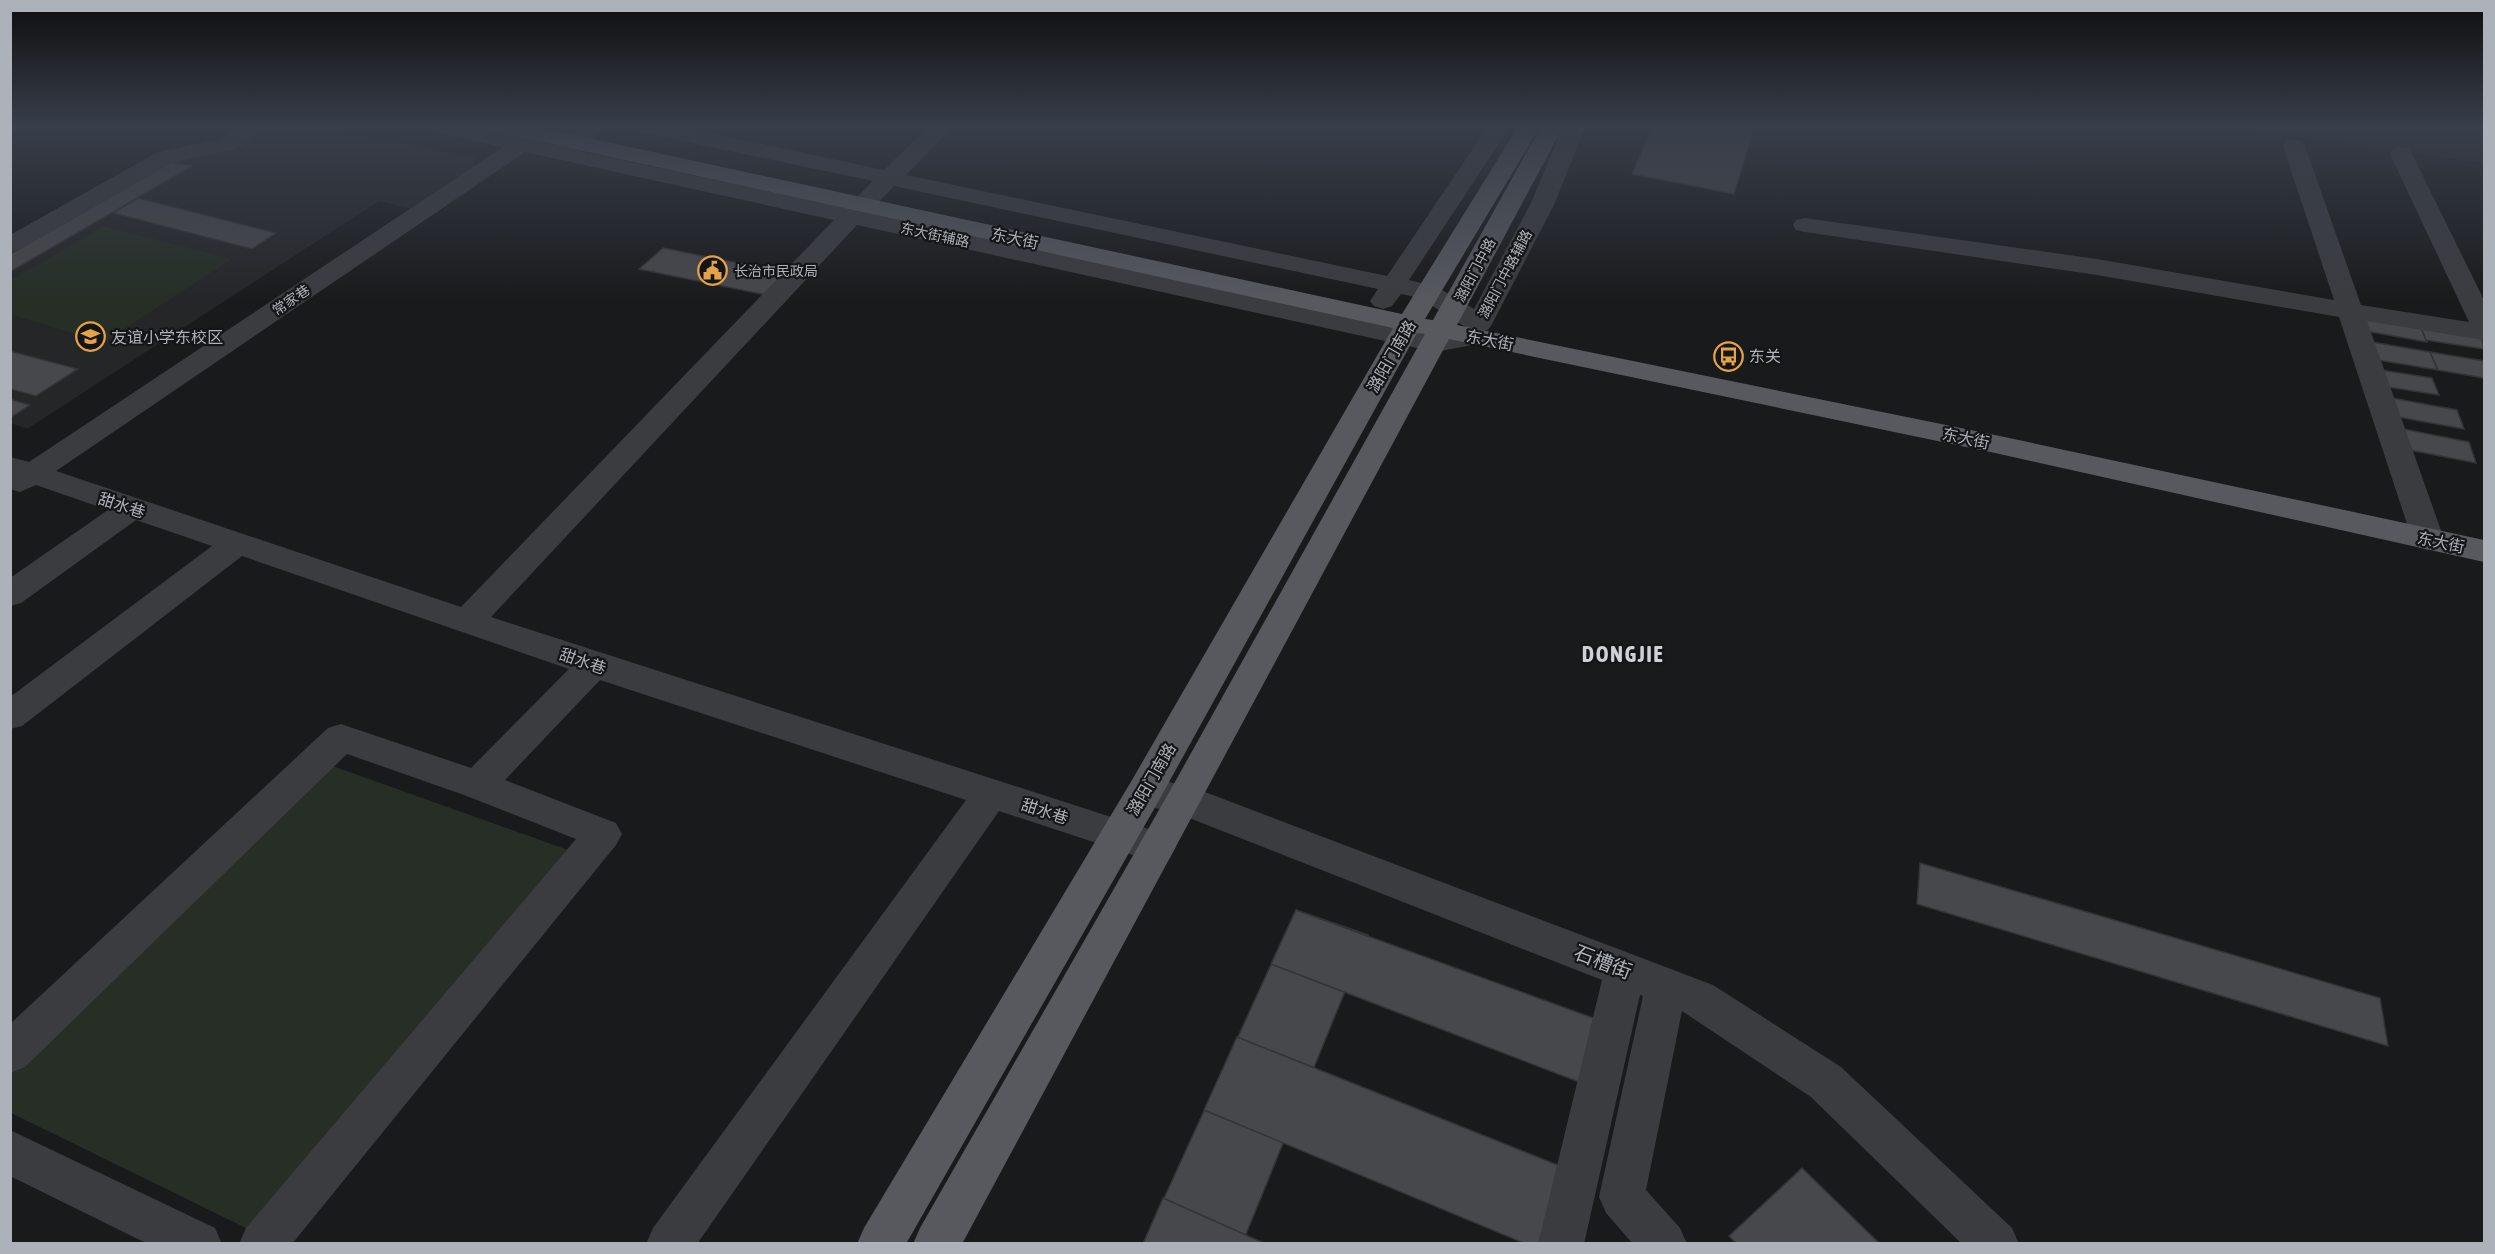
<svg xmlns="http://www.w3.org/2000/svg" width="2495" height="1254" viewBox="0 0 2495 1254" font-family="'Asap Condensed','Noto Sans SC',sans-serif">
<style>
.built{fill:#252628}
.green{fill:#262e26}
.building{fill:#47484b;stroke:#343437;stroke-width:1.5}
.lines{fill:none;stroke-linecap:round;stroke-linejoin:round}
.minor{fill:#3b3c40;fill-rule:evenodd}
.major{fill:#57595f;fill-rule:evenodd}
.labels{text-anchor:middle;stroke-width:4.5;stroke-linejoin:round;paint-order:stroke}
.far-street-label{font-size:14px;fill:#adb2ba;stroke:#141516}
.far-poi-label{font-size:14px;fill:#adb2ba;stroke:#141516;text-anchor:start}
.street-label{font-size:16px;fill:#adb2ba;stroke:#141516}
.poi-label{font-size:16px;fill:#adb2ba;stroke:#141516;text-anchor:start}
.near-street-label{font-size:20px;fill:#adb2ba;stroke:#141516}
.district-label{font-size:22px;font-weight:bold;letter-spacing:1.5px;fill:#ced1d6;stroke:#141516}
</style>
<rect width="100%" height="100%" fill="#191a1b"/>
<g class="built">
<polygon points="272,125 315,125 475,158 476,168 415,210 379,201 27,429 11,423 11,250 170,159 231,146"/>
<polygon points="2196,125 2484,125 2484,163 2280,135 2282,139"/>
</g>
<g class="green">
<polygon points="104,226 232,259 104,342 11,315 11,280"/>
<polygon points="327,764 571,851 250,1230 11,1113 10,1067"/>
</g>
<g class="building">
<polygon points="1653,125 1755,125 1734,194 1632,174"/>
<polygon points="171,162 192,166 10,272 10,254"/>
<polygon points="138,198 276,233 252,249 113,213"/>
<polygon points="663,248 788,273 766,295 639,269"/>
<polygon points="2360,315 2420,325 2427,342 2366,331"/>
<polygon points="2420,325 2481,335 2484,349 2426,340"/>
<polygon points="2372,342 2430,352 2438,370 2378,360"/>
<polygon points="10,351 78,369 36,396 10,389"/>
<polygon points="2430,352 2484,361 2484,378 2438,370"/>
<polygon points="2381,370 2432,378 2439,395 2388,387"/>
<polygon points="2392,398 2457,410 2464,429 2398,417"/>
<polygon points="10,399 30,405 10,418"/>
<polygon points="2403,429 2469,442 2476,463 2410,450"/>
<polygon points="1920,863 2380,998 2388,1046 1917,904"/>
<polygon points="1296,910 1368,935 1242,1244 1143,1244"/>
<polygon points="1296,910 1607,1023 1592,1087 1271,964"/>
<polygon points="1237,1037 1565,1168 1545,1244 1526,1244 1204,1110"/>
<polygon points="1802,1168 1880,1244 1737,1244 1729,1236"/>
<polygon points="1163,1198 1266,1244 1143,1244"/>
</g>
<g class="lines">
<g class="minor">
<polygon points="243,125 270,125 267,130 236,149 173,162 19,250 10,252 10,235 158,152 221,139"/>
<path d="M 421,125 L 464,125 L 518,137 L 535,125 L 560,125 L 557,131 L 540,142 L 568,148 L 564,143 L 583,125 L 608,125 L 583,148 L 575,150 L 846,208 L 873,181 L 639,132 L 631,130 L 628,125 L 672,125 L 884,170 L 930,125 L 954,125 L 906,175 L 1387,276 L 1489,125 L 1511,125 L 1409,280 L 1437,287 L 1474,309 L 1530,205 L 1564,125 L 1586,125 L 1554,205 L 1492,324 L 1488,330 L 1482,331 L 1487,337 L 1483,343 L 1435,352 L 857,225 L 491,617 L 1170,836 L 1176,847 L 1170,858 L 1157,863 L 999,811 L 697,1244 L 646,1244 L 653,1228 L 966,800 L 600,680 L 505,780 L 616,823 L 622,834 L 616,845 L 292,1244 L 239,1244 L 246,1228 L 576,839 L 464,795 L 347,754 L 25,1067 L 10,1073 L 10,1024 L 328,728 L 341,724 L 471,768 L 569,669 L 242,556 L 22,726 L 10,729 L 10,697 L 212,546 L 136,520 L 21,603 L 10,606 L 10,578 L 108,510 L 36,485 L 20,492 L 10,489 L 10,457 L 29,462 L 503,147 L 424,130 ZM 525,152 L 834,220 L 461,607 L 56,471 ZM 894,186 L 1378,289 L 1370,301 L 1374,306 L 1383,309 L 1392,306 L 1401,294 L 1420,298 L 1470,330 L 1435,336 L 868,213 Z"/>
<polygon points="2294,139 2302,141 2305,146 2361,305 2469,322 2390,154 2393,149 2401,147 2409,149 2412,154 2484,300 2484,340 2367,321 2444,539 2439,547 2428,550 2417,547 2412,539 2339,317 2097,275 1805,232 1796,230 1793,225 1796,220 1805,218 2097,259 2334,300 2283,146 2286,141"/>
<polygon points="1145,776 1197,789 1713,985 1841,1067 2012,1228 2019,1244 1962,1244 1811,1097 1682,1011 1646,1190 1680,1228 1687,1244 1633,1244 1606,1213 1599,1197 1643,996 1640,995 1584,1244 1538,1244 1602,980 1179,814 1132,802 1127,791 1132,780"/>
<polygon points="10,1130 215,1228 222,1244 148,1244 10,1176"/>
</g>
<polygon class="major" points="485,125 528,125 1402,314 1519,125 1541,125 1425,319 1433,320 1542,125 1564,125 1457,325 1995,435 2484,540 2484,562 1995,453 1449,339 962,1244 913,1244 920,1228 1171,789 1425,334 1417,333 1158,802 906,1244 857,1244 864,1228 1132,780 1393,328 496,132 488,130"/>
</g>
<linearGradient id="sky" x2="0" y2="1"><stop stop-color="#0e0e0f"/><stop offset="0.42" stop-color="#383e4a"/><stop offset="1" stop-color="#383e4a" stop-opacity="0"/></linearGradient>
<rect width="2495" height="301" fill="url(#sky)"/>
<defs>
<symbol id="civic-ring" viewBox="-11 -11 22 22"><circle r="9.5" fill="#141516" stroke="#e5a247" stroke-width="1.5"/><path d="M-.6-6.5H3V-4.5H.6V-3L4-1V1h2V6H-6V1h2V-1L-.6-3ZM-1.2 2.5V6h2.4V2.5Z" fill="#e5a247"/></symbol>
<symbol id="school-ring" viewBox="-11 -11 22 22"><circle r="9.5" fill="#141516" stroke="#e5a247" stroke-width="1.5"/><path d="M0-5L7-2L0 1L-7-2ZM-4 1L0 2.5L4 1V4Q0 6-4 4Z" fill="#e5a247"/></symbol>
<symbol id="bus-ring" viewBox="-11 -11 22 22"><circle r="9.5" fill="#141516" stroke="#e5a247" stroke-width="1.5"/><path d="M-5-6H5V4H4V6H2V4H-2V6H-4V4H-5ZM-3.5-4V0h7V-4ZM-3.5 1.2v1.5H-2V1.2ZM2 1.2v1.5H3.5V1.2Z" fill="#e5a247"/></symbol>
</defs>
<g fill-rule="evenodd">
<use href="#civic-ring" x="696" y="254" width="33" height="33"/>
<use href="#school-ring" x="74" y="320" width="33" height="33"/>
<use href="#bus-ring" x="1712" y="340" width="33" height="33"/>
</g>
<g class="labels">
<g class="far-street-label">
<text transform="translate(935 235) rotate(12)" y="5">东大街辅路</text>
<text transform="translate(1475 270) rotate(-62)" y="5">潞阳门中路</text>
<text transform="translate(1505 274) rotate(-62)" y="5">潞阳门中路辅路</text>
<text transform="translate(291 300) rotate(-34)" y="5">常家巷</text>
</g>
<g class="far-poi-label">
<text x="734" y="276">长治市民政局</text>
</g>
<g class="street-label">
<text transform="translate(1015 238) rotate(12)" y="6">东大街</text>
<text transform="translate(1490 340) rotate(11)" y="6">东大街</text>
<text transform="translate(1391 356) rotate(-60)" y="6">潞阳门南路</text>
<text transform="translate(1966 438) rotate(12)" y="6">东大街</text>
<text transform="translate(122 505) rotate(18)" y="6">甜水巷</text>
<text transform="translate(2441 542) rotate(12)" y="6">东大街</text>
<text transform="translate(583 661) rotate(19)" y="6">甜水巷</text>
<text transform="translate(1151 779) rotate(-60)" y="6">潞阳门南路</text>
<text transform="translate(1045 811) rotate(18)" y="6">甜水巷</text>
</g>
<g class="poi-label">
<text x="111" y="343">友谊小学东校区</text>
<text x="1749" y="362">东关</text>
</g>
<g class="near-street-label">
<text transform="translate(1603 962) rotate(21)" y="7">石槽街</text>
</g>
<g class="district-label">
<text x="1623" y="662">DONGJIE</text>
</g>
</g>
<rect width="2495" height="1254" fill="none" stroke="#adb2ba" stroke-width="24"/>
</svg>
